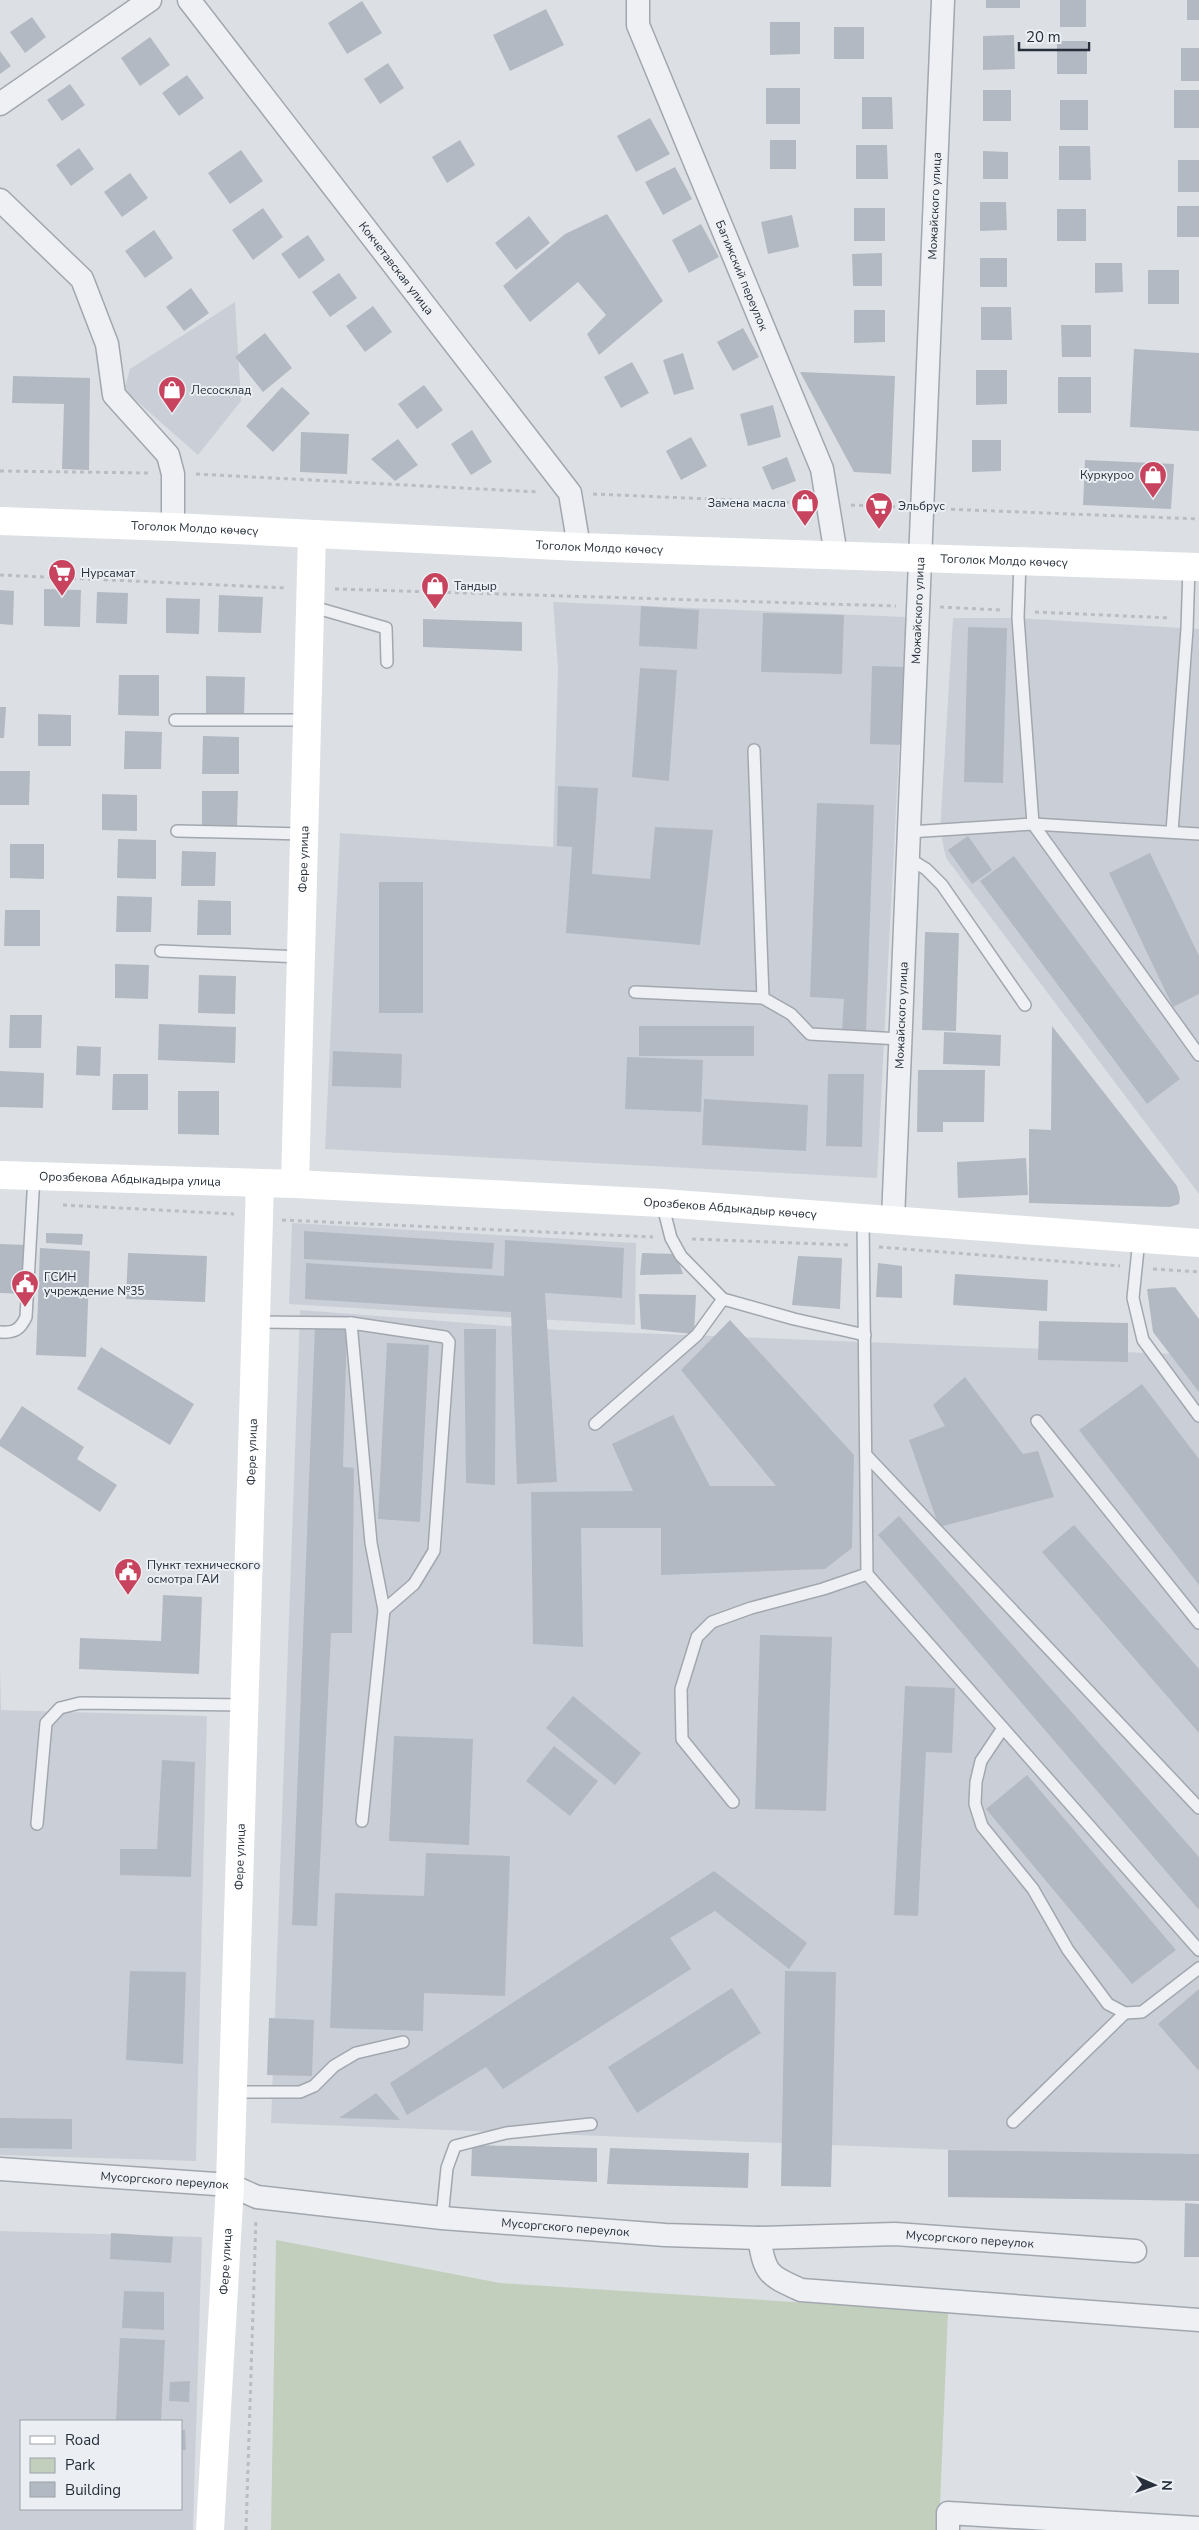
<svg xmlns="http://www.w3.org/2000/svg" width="1199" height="2530" viewBox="0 0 1199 2530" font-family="'Nunito Sans',sans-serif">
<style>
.built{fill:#cacfd7;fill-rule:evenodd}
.green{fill:#c2cfbd}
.building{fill:#b3b9c2}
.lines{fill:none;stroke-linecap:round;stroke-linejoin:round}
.lane-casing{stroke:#a2a7af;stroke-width:14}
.street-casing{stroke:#a2a7af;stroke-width:25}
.path{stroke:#babec4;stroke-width:3;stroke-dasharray:4 4;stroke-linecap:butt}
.lane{stroke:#eef0f4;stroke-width:11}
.street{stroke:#eef0f4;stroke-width:22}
.secondary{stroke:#fff;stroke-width:28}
.labels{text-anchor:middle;stroke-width:4;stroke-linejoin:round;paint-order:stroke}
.street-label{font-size:12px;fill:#262f3b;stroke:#ebeff3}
.poi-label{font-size:12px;fill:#262f3b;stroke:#ebeff3;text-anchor:start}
</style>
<rect width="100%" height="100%" fill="#dce0e5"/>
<g class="built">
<polygon points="235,302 241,401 198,455 124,390 130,369"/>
<polygon points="553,602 906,617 877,1178 325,1149 340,833 553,847 558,668"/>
<polygon points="953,618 1018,618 1199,629 1199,1194 946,858 940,830"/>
<polygon points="292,1223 636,1243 635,1325 289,1304"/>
<polygon points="300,1310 559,1330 1199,1355 1199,2163 1008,2152 271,2123"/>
<polygon points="0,1668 1,1710 207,1716 196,2161 0,2155"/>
<path d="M 0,2231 L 202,2237 L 193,2530 L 0,2530 ZM 21,2421 L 181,2421 L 181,2509 L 21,2509 Z"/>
</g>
<polygon class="green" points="276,2240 500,2283 948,2312 939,2530 271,2530"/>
<g class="building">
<rect x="986" y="0" width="34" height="8"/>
<rect x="1060" y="0" width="26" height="27"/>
<rect x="1187" y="0" width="12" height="20"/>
<polygon points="362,1 382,33 347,54 328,23"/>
<polygon points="546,9 564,45 510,71 493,35"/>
<polygon points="32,17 46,37 25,53 10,32"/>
<polygon points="770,22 800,22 800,54 770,55"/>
<rect x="834" y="27" width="30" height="32"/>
<polygon points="1014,35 1015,69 983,70 983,36"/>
<polygon points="150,37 170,65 140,86 121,58"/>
<rect x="1057" y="41" width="30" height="33"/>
<rect x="1181" y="48" width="18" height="33"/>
<polygon points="0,51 11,66 0,74"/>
<polygon points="388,63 404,88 380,104 364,79"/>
<polygon points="187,75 204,98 179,116 162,93"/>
<polygon points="70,84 85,105 62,121 47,100"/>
<rect x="766" y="88" width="34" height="36"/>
<rect x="983" y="90" width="28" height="31"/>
<rect x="1174" y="90" width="25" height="38"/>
<polygon points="862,97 892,97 893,129 862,129"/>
<rect x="1060" y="100" width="28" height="30"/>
<polygon points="650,118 670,154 636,172 617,136"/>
<polygon points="460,140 475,165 447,183 432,157"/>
<rect x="770" y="140" width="26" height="29"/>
<polygon points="856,145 887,145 888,179 856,179"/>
<polygon points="1059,146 1090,146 1091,180 1059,180"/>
<polygon points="79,148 94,169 71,186 56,165"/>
<polygon points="241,150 263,181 230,204 208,173"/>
<polygon points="983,151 1008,152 1008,179 983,179"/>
<rect x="1178" y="160" width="21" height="32"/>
<polygon points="675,167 692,199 663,215 645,182"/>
<polygon points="130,173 148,198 122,217 104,192"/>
<polygon points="980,202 1006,202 1007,230 980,231"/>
<rect x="1177" y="206" width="22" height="31"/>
<polygon points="263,208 283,237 253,260 232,230"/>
<rect x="854" y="208" width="31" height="33"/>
<rect x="1057" y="209" width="29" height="32"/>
<polygon points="607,214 663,301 599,355 587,334 606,315 578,282 530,322 503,286 565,234"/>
<polygon points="792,215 799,247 768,254 761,222"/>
<polygon points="529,216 550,243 516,270 495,243"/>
<polygon points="701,224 719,257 689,273 672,240"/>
<polygon points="154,230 173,258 145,278 125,251"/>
<polygon points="308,235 325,260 299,279 281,254"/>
<polygon points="882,253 882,286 853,286 852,254"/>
<rect x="980" y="258" width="27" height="29"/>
<polygon points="1095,263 1122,263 1123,292 1095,293"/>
<rect x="1148" y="270" width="31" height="34"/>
<polygon points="339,273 357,298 330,317 312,292"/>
<polygon points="191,288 209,313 184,331 166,307"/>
<polygon points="373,306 392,332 365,352 346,326"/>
<polygon points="981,307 1011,307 1012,340 981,340"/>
<polygon points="854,310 885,310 885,342 854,343"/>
<polygon points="1061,325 1091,325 1091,357 1062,357"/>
<polygon points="743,328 759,357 733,371 717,342"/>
<polygon points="265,333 292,368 263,392 235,357"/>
<polygon points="1134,349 1199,353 1199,431 1130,427"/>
<polygon points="683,353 694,389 674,395 663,360"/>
<polygon points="632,362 649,393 621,408 604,377"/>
<polygon points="976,370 1007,370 1007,404 976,405"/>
<polygon points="800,372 895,376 891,474 854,472"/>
<polygon points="13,376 90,378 89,470 62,469 64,404 12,403"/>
<rect x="1058" y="377" width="33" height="36"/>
<polygon points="424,385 443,410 417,429 398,404"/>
<polygon points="282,387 310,413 273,452 246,426"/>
<polygon points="773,405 781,437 748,446 740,414"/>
<polygon points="472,430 492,462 471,475 451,444"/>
<polygon points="301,432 349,434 347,474 300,472"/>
<polygon points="691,437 707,466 681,480 666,451"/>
<polygon points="398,439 418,465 395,481 371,459"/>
<polygon points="972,440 1001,440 1001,471 972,472"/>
<polygon points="787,457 796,481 772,490 762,467"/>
<polygon points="1085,460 1174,464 1171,509 1083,505"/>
<polygon points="44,589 81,590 80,627 44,626"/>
<polygon points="0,590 14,591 13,625 0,624"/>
<polygon points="97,592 128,593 127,624 96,623"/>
<polygon points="219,595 263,597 261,633 218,632"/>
<polygon points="166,598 200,599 199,634 166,633"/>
<polygon points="641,606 699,610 697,649 639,646"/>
<polygon points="763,613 844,615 842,674 761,672"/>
<polygon points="423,619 522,622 522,651 423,647"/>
<polygon points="968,627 1007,628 1003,783 964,782"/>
<polygon points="872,666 905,667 903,745 870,744"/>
<polygon points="640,668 677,670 669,781 632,777"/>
<polygon points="119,675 159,675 159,716 118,715"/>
<polygon points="206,676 245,677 244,715 206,715"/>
<polygon points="0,707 6,707 4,738 0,738"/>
<polygon points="38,714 71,715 71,746 38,746"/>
<polygon points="125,731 162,732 161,769 124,769"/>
<polygon points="203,736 239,737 239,774 202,774"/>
<polygon points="0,771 30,771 29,805 0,805"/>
<polygon points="558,786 598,788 592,874 650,879 655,827 713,830 700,945 566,933 572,847 557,846"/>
<polygon points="202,791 238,791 237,827 202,827"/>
<polygon points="102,794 137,795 137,831 102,830"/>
<polygon points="817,803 874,805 866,1032 842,1031 844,999 810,997"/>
<polygon points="968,836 992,870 972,884 948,850"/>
<polygon points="118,839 156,840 156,879 117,878"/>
<polygon points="10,844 44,844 44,879 10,878"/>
<polygon points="182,851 216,852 215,886 181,886"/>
<polygon points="1150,853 1199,956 1199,994 1173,1007 1109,873"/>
<polygon points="1014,856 1180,1079 1147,1104 980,881"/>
<rect x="379" y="882" width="44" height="131"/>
<polygon points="117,896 152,897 151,932 116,932"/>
<polygon points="198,900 231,901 231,935 197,935"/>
<polygon points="5,910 40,910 40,946 4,946"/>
<polygon points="925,932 959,933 956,1031 922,1030"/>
<polygon points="115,964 149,965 148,999 115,998"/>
<polygon points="199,975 236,976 235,1014 198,1013"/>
<polygon points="10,1015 42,1015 41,1048 9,1048"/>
<polygon points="159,1024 236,1027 235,1063 158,1060"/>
<rect x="639" y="1026" width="115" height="30"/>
<polygon points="1052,1026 1177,1186 1180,1197 1179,1204 1170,1207 1029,1203 1029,1129 1051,1130"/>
<polygon points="944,1032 1001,1035 1000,1066 943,1064"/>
<polygon points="77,1046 101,1047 100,1076 76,1075"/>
<polygon points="333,1051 402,1054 401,1088 332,1086"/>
<polygon points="627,1057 703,1060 701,1112 625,1109"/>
<polygon points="918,1070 985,1070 984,1122 943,1122 943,1132 917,1132"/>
<polygon points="0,1071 44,1073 43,1108 0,1107"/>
<polygon points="113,1074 148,1074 148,1110 112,1110"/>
<polygon points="828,1074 864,1074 862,1147 826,1146"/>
<polygon points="178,1091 219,1091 219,1135 178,1134"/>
<polygon points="704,1099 808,1105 806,1151 702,1145"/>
<polygon points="1026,1158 1028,1195 958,1198 957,1162"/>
<polygon points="304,1231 494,1243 492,1269 304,1259"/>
<polygon points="46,1233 83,1234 82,1245 46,1243"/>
<polygon points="505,1240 624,1248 622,1298 545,1293 557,1482 517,1484 511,1312 305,1299 306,1263 504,1276"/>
<polygon points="0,1244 28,1245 27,1294 0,1293"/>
<polygon points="40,1248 90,1251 86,1357 36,1355"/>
<polygon points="128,1253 207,1256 205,1302 126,1299"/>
<polygon points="642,1253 676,1254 683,1274 640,1275"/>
<polygon points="798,1256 842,1258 840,1309 792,1305"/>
<polygon points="878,1263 902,1266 902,1298 876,1297"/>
<polygon points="955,1274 1048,1280 1047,1311 953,1305"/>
<polygon points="1175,1287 1199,1319 1199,1392 1153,1332 1147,1289"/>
<polygon points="639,1294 696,1295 694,1334 641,1329"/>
<polygon points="730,1320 854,1455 852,1548 825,1569 661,1575 661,1528 581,1528 583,1647 533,1644 531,1492 633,1491 612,1444 673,1415 710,1486 776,1486 681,1370"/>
<polygon points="1039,1321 1128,1323 1128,1362 1038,1360"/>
<polygon points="315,1325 347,1325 343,1467 354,1468 352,1633 331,1633 317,1926 292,1925"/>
<polygon points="464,1329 496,1329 495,1485 466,1483"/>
<polygon points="387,1343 429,1345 420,1522 378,1519"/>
<polygon points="101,1347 194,1404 170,1445 77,1389"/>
<polygon points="965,1377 1023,1454 1038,1451 1054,1497 939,1527 909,1440 945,1426 933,1405"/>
<polygon points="1142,1384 1199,1459 1199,1585 1079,1430"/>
<polygon points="22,1406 84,1447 77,1459 117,1485 100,1512 0,1446 0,1440"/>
<polygon points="899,1516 1199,1857 1199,1910 878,1535"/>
<polygon points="1074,1525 1199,1669 1199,1733 1042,1552"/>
<polygon points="163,1595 202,1597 199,1674 79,1669 80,1638 161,1641"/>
<polygon points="760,1635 832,1637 826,1811 755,1809"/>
<polygon points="905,1686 955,1688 952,1753 926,1752 918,1916 894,1915"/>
<polygon points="573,1696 641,1753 615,1785 546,1728"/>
<polygon points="394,1736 473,1739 469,1845 389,1841"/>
<polygon points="554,1746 598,1781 570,1816 526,1781"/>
<polygon points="162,1760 195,1762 191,1877 120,1875 120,1849 157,1849"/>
<polygon points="1027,1775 1176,1950 1132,1984 986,1809"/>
<polygon points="426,1853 510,1856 505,1996 424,1993 423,2031 330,2028 335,1893 424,1896"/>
<polygon points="714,1871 807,1943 789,1969 715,1911 670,1938 691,1969 503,2089 486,2067 407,2115 390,2083"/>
<polygon points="130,1971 186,1972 183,2064 126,2060"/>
<polygon points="785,1971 836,1972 831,2187 781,2186"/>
<polygon points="732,1988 761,2033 637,2113 608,2067"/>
<polygon points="1199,1989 1199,2071 1158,2024"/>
<polygon points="269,2018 314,2020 312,2076 267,2075"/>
<polygon points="376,2093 400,2120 339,2118"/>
<polygon points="0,2118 72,2119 72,2149 0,2148"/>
<polygon points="472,2145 597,2148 597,2182 471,2176"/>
<polygon points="610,2148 749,2153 748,2188 607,2184"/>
<polygon points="948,2150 1199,2154 1199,2201 948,2197"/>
<polygon points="1185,2203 1199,2204 1199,2257 1184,2257"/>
<polygon points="111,2233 173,2237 171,2263 110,2259"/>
<polygon points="124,2291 164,2292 164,2330 122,2328"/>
<polygon points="120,2338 165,2340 161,2421 116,2421"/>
<polygon points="190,2381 189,2402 169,2401 170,2382"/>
<polygon points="181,2430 185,2430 186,2450 181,2450"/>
</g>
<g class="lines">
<defs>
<g id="lane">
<polyline points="1020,561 1018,618 1033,824 1199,1055"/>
<polyline points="310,606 386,628 387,662"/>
<polyline points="175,720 307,720"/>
<polyline points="754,750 763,998"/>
<polyline points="177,831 304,834"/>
<polyline points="909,832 1033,824 1199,834"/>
<polyline points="1172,832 1187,629 1189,567"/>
<polyline points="908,858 926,869 942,885 1025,1005"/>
<polyline points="161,951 301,957"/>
<polyline points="635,992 763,998 791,1014 810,1034 900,1039"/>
<polyline points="662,1203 671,1238 681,1256 723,1299 794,1319 865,1335"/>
<polyline points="863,1218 867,1574 1199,1950"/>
<polyline points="1139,1239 1133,1298 1143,1340 1199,1416"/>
<polyline points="256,1322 351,1323 445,1337 449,1342 434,1551 414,1584 384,1610"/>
<polyline points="351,1323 371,1543 384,1610 362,1821"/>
<path d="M 0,1332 C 14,1333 20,1330 26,1317 L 34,1176"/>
<polyline points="1037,1421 1199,1623"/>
<polyline points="595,1424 697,1335 723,1299"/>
<polyline points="867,1456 1199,1808"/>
<polyline points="1003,1728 981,1761 976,1782 975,1804 982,1826 1033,1889 1068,1950 1108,2004 1125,2013 1142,2012 1199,1968"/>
<polyline points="733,1802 682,1739 681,1689 697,1637 712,1622 751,1608 823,1589 867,1574"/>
<polyline points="37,1824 46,1723 60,1708 80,1703 245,1705"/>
<polyline points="233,2092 300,2092 314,2086 334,2066 356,2053 403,2042"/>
<polyline points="1013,2122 1125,2013"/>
<polyline points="442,2218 447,2168 455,2146 506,2133 591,2124"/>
</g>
<g id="street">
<path id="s1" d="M 189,0 L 570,493 L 579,547"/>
<path id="s2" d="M 638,0 L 638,25 L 822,469 L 836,555"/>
<polyline points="0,104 150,0"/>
<polyline points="0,200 82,279 107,344 114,395 168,455 173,474 173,527"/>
<path id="s3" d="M 893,1220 L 943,0"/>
<path id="s4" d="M 0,2169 L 230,2185 L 257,2197 L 442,2218 L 665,2235 L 759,2238 L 895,2234 L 1135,2251"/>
<path d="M 759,2238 C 765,2274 768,2275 801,2290 L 1199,2320"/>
<polyline points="948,2530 948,2513 1199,2528"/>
</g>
</defs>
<use href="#lane" class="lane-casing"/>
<use href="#street" class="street-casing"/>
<g class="path">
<polyline points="0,471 149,473"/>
<polyline points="196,474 539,492"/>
<polyline points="593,494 805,503"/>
<polyline points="851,505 899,507"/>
<polyline points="943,509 1199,519"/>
<polyline points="0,575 287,588"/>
<polyline points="335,589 896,606"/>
<polyline points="940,607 1001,610"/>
<polyline points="1035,612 1171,618"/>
<polyline points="63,1205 234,1214"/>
<polyline points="282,1220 653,1237"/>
<polyline points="692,1239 848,1245"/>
<polyline points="879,1247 1120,1266"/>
<polyline points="1153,1269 1199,1272"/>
<polyline points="246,2530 256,2218"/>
</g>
<use href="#lane" class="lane"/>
<use href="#street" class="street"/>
<g class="secondary">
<path id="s5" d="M 0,521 L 173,527 L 579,547 L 1199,567"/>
<path id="s6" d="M 0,1175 L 295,1184 L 662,1203 L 1199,1243"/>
<path id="s7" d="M 295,1184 L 312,534"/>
<path id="s8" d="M 210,2530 L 230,2185 L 260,1183"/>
</g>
</g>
<defs>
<symbol id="shop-pin" viewBox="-11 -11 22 30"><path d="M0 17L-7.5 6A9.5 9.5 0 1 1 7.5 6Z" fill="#c8435d" stroke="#ebeff3"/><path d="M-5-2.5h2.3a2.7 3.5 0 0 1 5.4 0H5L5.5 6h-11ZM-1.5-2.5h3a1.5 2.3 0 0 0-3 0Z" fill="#fff"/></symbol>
<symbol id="supermarket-pin" viewBox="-11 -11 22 30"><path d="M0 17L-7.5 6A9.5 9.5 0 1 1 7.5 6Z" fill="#c8435d" stroke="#ebeff3"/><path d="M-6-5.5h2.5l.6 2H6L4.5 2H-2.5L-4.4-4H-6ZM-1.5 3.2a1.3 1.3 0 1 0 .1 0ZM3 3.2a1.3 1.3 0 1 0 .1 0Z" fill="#fff"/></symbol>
<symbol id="civic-pin" viewBox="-11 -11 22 30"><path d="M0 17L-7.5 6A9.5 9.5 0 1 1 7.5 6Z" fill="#c8435d" stroke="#ebeff3"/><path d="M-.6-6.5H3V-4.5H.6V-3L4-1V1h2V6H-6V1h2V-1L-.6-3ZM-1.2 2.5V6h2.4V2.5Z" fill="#fff"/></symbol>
</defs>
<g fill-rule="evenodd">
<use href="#shop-pin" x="156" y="374" width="32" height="43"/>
<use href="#shop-pin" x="1137" y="459" width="32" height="43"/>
<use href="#shop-pin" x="789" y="487" width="32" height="43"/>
<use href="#supermarket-pin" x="863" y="490" width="32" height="43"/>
<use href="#supermarket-pin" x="46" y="557" width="32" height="43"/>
<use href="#shop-pin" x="419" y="570" width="32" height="43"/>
<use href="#civic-pin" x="9" y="1268" width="32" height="43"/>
<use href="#civic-pin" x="112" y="1556" width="32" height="43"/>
</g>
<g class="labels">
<g class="street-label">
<text dy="4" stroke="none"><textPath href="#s3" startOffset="1015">Можайского улица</textPath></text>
<text dy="4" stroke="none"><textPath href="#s1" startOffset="339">Кокчетавская улица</textPath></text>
<text dy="4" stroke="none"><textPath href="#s2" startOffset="296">Багижский переулок</textPath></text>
<text dy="4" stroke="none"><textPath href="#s5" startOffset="195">Тоголок Молдо көчөсү</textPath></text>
<text dy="4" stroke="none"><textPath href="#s5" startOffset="600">Тоголок Молдо көчөсү</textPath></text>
<text dy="4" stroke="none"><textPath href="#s5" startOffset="1005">Тоголок Молдо көчөсү</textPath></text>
<text dy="4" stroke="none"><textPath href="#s3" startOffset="610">Можайского улица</textPath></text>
<text dy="4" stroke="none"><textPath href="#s7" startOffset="325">Фере улица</textPath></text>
<text dy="4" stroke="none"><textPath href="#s3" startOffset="205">Можайского улица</textPath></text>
<text dy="4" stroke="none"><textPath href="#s6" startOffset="130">Орозбекова Абдыкадыра улица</textPath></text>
<text dy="4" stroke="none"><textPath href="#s6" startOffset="731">Орозбеков Абдыкадыр көчөсү</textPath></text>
<text dy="4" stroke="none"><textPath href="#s8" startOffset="1079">Фере улица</textPath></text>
<text dy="4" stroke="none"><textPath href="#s8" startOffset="674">Фере улица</textPath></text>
<text dy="4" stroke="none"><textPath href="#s4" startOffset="165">Мусоргского переулок</textPath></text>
<text dy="4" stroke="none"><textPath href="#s4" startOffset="570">Мусоргского переулок</textPath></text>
<text dy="4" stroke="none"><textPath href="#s4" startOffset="975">Мусоргского переулок</textPath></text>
<text dy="4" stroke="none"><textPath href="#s8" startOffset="269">Фере улица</textPath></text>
</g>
<g class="poi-label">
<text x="191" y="394">Лесосклад</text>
<text x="1134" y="479" text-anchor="end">Куркуроо</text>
<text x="786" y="507" text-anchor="end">Замена масла</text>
<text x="898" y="510">Эльбрус</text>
<text x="81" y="577">Нурсамат</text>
<text x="454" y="590">Тандыр</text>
<text x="44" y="1281">ГСИН<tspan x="44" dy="14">учреждение №35</tspan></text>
<text x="147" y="1569">Пункт технического<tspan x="147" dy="14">осмотра ГАИ</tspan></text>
</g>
</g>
<rect x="20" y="2420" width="162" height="90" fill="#ebeff3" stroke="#9ca2a9"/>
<rect x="30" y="2436" width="25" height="8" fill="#ffffff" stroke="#9ca2a9"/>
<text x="65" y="2445" font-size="15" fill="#262f3b">Road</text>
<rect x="30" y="2458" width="25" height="15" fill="#c2cfbd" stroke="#9ca2a9"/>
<text x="65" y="2470" font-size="15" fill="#262f3b">Park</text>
<rect x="30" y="2482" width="25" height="15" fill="#b3b9c2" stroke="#9ca2a9"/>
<text x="65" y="2495" font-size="15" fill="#262f3b">Building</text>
<g transform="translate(1154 2485) rotate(92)" stroke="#ebeff3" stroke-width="4" paint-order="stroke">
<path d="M0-4L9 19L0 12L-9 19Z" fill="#262f3b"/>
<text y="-8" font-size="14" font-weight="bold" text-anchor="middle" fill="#262f3b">N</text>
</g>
<path d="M1019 42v8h70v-8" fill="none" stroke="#262f3b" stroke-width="2.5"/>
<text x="1026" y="42" font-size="15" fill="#262f3b" stroke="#ebeff3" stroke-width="4" paint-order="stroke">20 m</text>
</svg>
